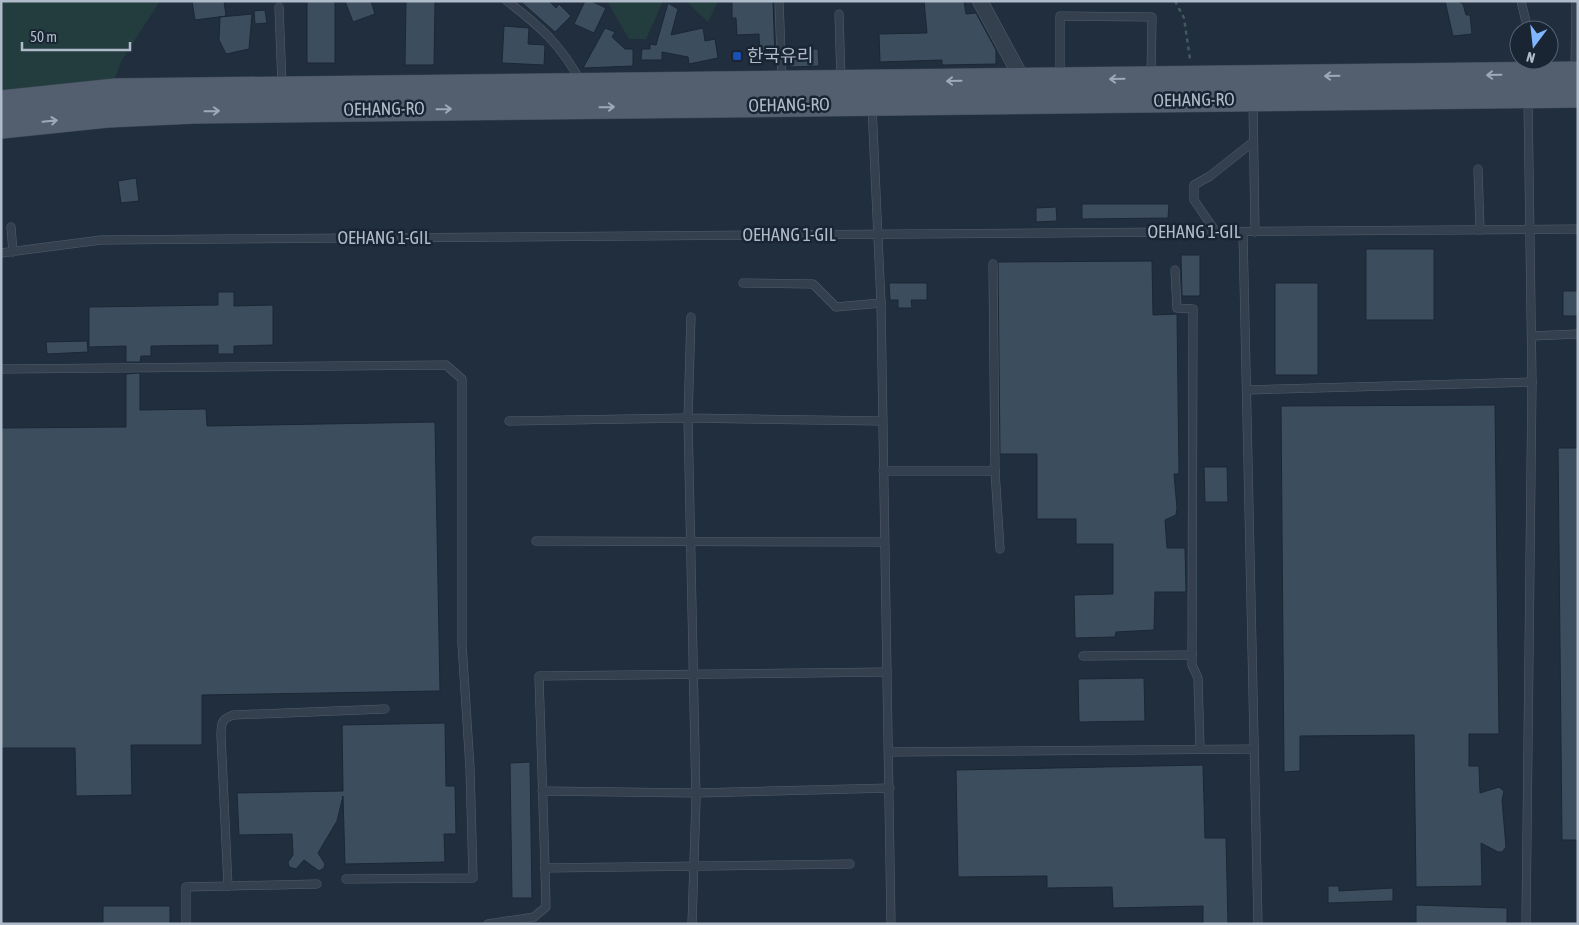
<svg xmlns="http://www.w3.org/2000/svg" width="1579" height="925" viewBox="0 0 1579 925" font-family="'Asap Condensed','Noto Sans KR',sans-serif">
<style>
.green{fill:#233d3f}
.building{fill:#3c4d5e;stroke:#1c2735}
.lines{fill:none;stroke-linecap:round;stroke-linejoin:round}
.lane-casing{stroke:#535e6c;stroke-width:9}
.street-casing{stroke:#535e6c;stroke-width:16}
.primary-casing{stroke:#3e4957;stroke-width:26}
.path{stroke:#415a5c;stroke-width:2.5;stroke-dasharray:4 4;stroke-linecap:butt}
.lane{stroke:#35404e;stroke-width:8}
.street{stroke:#35404e;stroke-width:15}
.primary{stroke:#535f6e;stroke-width:25}
.oneway{stroke:#9da9b8}
.transit-dot{fill:#1a4fb4;stroke:#1a2533;stroke-width:2}
.labels{text-anchor:middle;stroke-width:5;stroke-linejoin:round;paint-order:stroke}
.poi-label{font-size:18px;fill:#b0bbca;stroke:#1a2533;text-anchor:start}
.street-label{font-size:18px;fill:#b0bbca;stroke:#1a2533}
</style>
<rect width="100%" height="100%" fill="#212e3e"/>
<g class="green">
<polygon points="1,1 160,1 121,61 114,81 1,92"/>
<polygon points="607,1 663,1 646,39 629,39"/>
<polygon points="686,1 718,1 708,22"/>
</g>
<g class="building">
<polygon points="192,1 224,1 226,16 195,20"/>
<rect x="307" y="1" width="28" height="62"/>
<polygon points="345,1 371,1 375,14 353,22"/>
<polygon points="406,1 435,1 434,65 405,65"/>
<polygon points="520,1 549,1 556,8 559,4 571,16 555,32"/>
<polygon points="585,1 591,1 606,8 594,33 574,24"/>
<polygon points="732,1 773,1 775,57 760,58 759,34 737,35 736,18 732,18"/>
<polygon points="924,1 964,1 966,14 976,13 996,50 996,64 942,65 942,60 880,62 879,34 927,33"/>
<polygon points="1445,1 1458,1 1463,4 1466,15 1470,15 1472,34 1453,36"/>
<polygon points="668,3 678,9 671,35 703,28 705,41 715,39 718,58 689,64 688,57 662,52 662,60 641,60 642,49 650,49 650,44 656,45"/>
<polygon points="265,10 267,23 255,24 254,11"/>
<polygon points="252,14 249,49 226,54 219,40 220,17"/>
<polygon points="504,26 529,28 528,44 545,45 544,65 502,63"/>
<polygon points="605,28 615,32 612,37 625,49 633,49 633,66 583,68"/>
<polygon points="818,49 819,66 790,67 790,50"/>
<polygon points="136,178 139,201 121,203 118,181"/>
<polygon points="1082,204 1169,204 1168,218 1082,219"/>
<polygon points="1056,207 1057,221 1036,222 1036,208"/>
<rect x="1366" y="249" width="68" height="71"/>
<polygon points="1181,255 1200,255 1200,296 1182,296"/>
<polygon points="1152,261 1153,315 1177,314 1179,474 1174,474 1177,508 1176,515 1165,520 1167,548 1185,548 1186,592 1155,592 1154,630 1116,632 1115,637 1075,638 1074,595 1113,594 1113,544 1076,544 1076,519 1037,519 1037,454 1000,454 998,262"/>
<polygon points="889,283 927,283 927,300 911,300 912,308 898,308 898,300 890,300"/>
<rect x="1275" y="283" width="43" height="92"/>
<rect x="1563" y="291" width="15" height="25"/>
<polygon points="218,292 234,292 234,306 273,305 273,345 234,346 234,354 218,354 218,345 151,346 151,356 141,356 140,362 126,362 126,346 89,347 89,307 218,305"/>
<polygon points="87,341 88,352 47,354 46,342"/>
<polygon points="140,373 140,410 206,409 207,426 435,422 440,691 202,695 202,745 131,745 132,795 76,796 75,748 1,748 1,428 126,427 126,374"/>
<polygon points="1495,405 1499,734 1469,734 1469,766 1479,766 1480,793 1499,787 1504,791 1502,800 1506,847 1502,852 1498,852 1481,843 1482,886 1416,887 1414,735 1300,736 1300,771 1284,772 1281,406"/>
<polygon points="1558,448 1578,448 1578,840 1562,840"/>
<polygon points="1204,467 1227,467 1228,502 1205,502"/>
<polygon points="1144,678 1145,721 1079,722 1078,679"/>
<polygon points="445,723 446,786 455,786 456,834 444,834 445,862 345,864 343,796 337,821 318,853 325,864 324,868 319,871 304,860 296,869 289,867 288,862 293,855 292,834 239,835 237,793 343,791 342,725"/>
<polygon points="530,762 532,898 512,898 510,763"/>
<polygon points="1203,765 1205,838 1226,838 1228,924 1203,924 1203,906 1113,908 1112,887 1047,888 1047,876 958,877 956,770"/>
<polygon points="1328,886 1339,886 1339,891 1393,888 1393,901 1328,903"/>
<polygon points="1416,905 1507,908 1507,924 1416,924"/>
<rect x="103" y="906" width="67" height="18"/>
</g>
<g class="lines">
<defs>
<g id="lane">
<path d="M 507,1 C 541,27 560,44 581,82"/>
<polyline points="779,1 782,80"/>
<polyline points="1521,1 1528,30"/>
<polyline points="279,7 282,85"/>
<polyline points="839,14 841,79"/>
<polyline points="1575,72 1576,1"/>
<polyline points="1060,78 1060,16 1152,17 1151,77"/>
<polyline points="1253,101 1255,232"/>
<polyline points="872,106 881,303 891,924"/>
<polyline points="1478,169 1480,230"/>
<polyline points="11,227 13,252"/>
<polyline points="1216,232 1194,200 1194,185 1210,176 1253,142"/>
<polyline points="1243,232 1258,924"/>
<polyline points="1,253 101,240 1578,229"/>
<polyline points="1175,270 1177,308 1193,309 1192,665 1198,678 1200,749"/>
<polyline points="743,283 813,284 836,307 881,303"/>
<polyline points="691,317 688,418 882,421"/>
<polyline points="1532,336 1578,334"/>
<polyline points="1,369 446,365 462,379 462,644 470,768 473,878 346,879"/>
<polyline points="1247,390 1532,382"/>
<polyline points="509,421 688,418 696,800 692,924"/>
<polyline points="883,471 995,471 993,264"/>
<polyline points="995,471 1000,549"/>
<polyline points="536,541 884,542"/>
<polyline points="1083,656 1192,655"/>
<polyline points="889,752 1254,749"/>
<polyline points="542,791 696,793 890,788"/>
<polyline points="545,868 539,676 887,672"/>
<polyline points="228,886 317,884"/>
<path d="M 186,924 L 186,887 L 228,886 L 221,736 C 221,724 221,719 233,715 L 385,709"/>
<polyline points="488,924 534,917 546,907 545,868 850,864"/>
<polyline points="1526,924 1532,382 1528,98"/>
</g>
<polyline id="street" points="980,1 1026,86"/>
<g id="primary">
<polyline points="1,103 116,91 1578,74"/>
<polyline points="1,126 107,115 194,111 1578,95"/>
</g>
</defs>
<use href="#lane" class="lane-casing"/>
<use href="#street" class="street-casing"/>
<use href="#primary" class="primary-casing"/>
<polyline class="path" points="1175,1 1184,18 1190,59"/>
<use href="#lane" class="lane"/>
<use href="#street" class="street"/>
<use href="#primary" class="primary"/>
</g>
<defs><path id="oneway-shaft" d="M-6 0H5M1.5-3L5.5 0L1.5 3" fill="none" stroke-width="1.6" stroke-linecap="round" stroke-linejoin="round" transform="scale(1.25)"/></defs>
<g class="oneway">
<use href="#oneway-shaft" transform="translate(1494 75) rotate(179)"/>
<use href="#oneway-shaft" transform="translate(1332 76) rotate(179)"/>
<use href="#oneway-shaft" transform="translate(1117 79) rotate(179)"/>
<use href="#oneway-shaft" transform="translate(954 81) rotate(179)"/>
<use href="#oneway-shaft" transform="translate(607 107) rotate(-1)"/>
<use href="#oneway-shaft" transform="translate(444 109) rotate(-1)"/>
<use href="#oneway-shaft" transform="translate(212 111) rotate(-1)"/>
<use href="#oneway-shaft" transform="translate(50 121) rotate(-6)"/>
</g>
<rect class="transit-dot" x="732" y="51" width="10" height="10" rx="2.5"/>
<g class="labels">
<g class="poi-label">
<text x="747" y="62">한국유리</text>
</g>
<g class="street-label">
<text transform="translate(1194 100) rotate(-1)" y="6">OEHANG-RO</text>
<text transform="translate(789 105) rotate(-1)" y="6">OEHANG-RO</text>
<text transform="translate(384 109) rotate(-1)" y="6">OEHANG-RO</text>
<text x="1194" y="238">OEHANG 1-GIL</text>
<text x="789" y="241">OEHANG 1-GIL</text>
<text x="384" y="244">OEHANG 1-GIL</text>
</g>
</g>
<rect width="1579" height="925" fill="none" stroke="#b0bbca" stroke-width="5"/>
<g transform="translate(1534 45) rotate(195)"><circle r="24" fill="#1a2533" stroke="#56616f"/>
<path d="M0-4L9 19L0 12L-9 19Z" fill="#80b6ff"/>
<text y="-8" font-size="14" font-weight="bold" text-anchor="middle" fill="#b0bbca">N</text>
</g>
<path d="M22 42v8h108v-8" fill="none" stroke="#b0bbca" stroke-width="2.5"/>
<text x="30" y="42" font-size="15" fill="#b0bbca" stroke="#1a2533" stroke-width="4" paint-order="stroke">50 m</text>
</svg>
